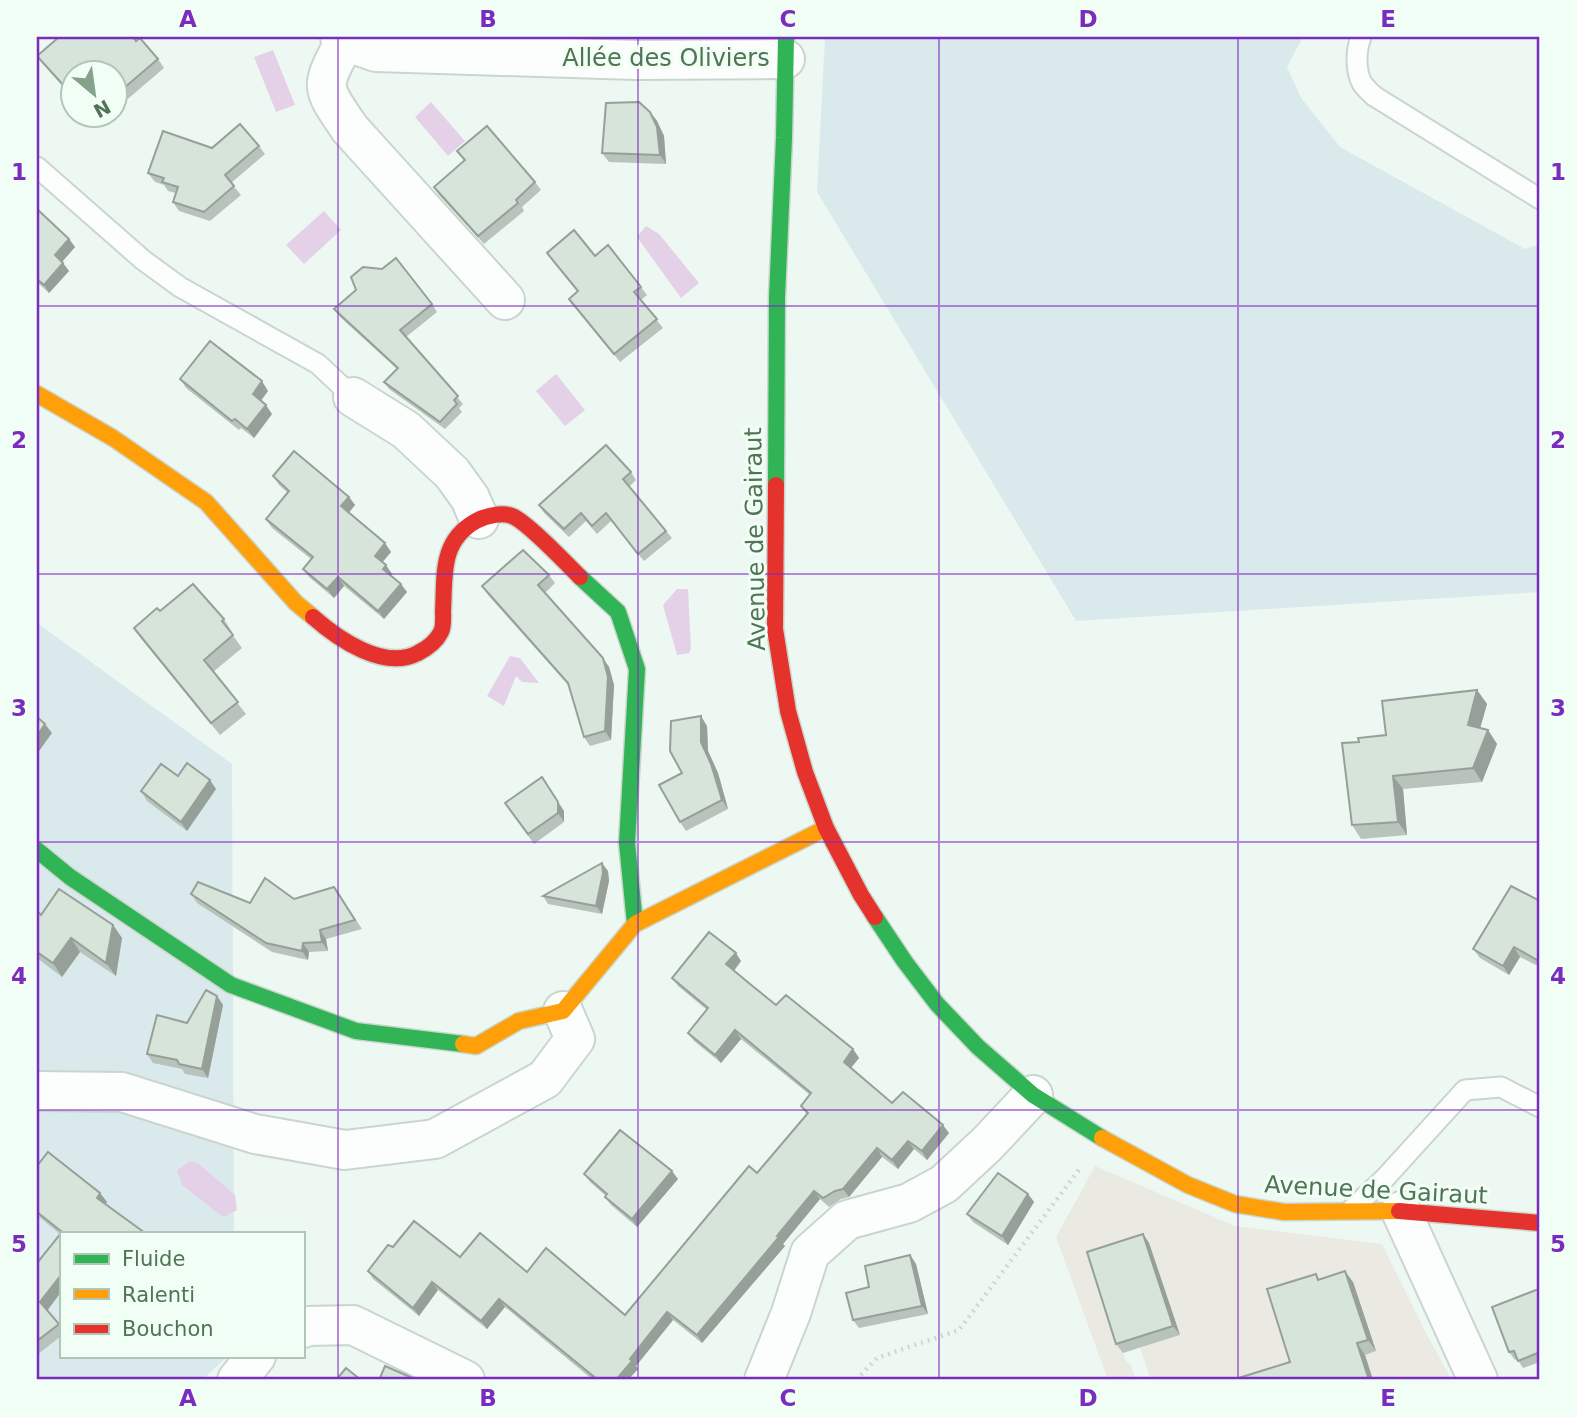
<svg xmlns="http://www.w3.org/2000/svg" width="1577" height="1417" viewBox="0 0 1577 1417" font-family="'DejaVu Sans',sans-serif">
<style>
.education{fill:#eaeae3}
.green{fill:#dae9ec}
.water{fill:#e4d1e8}
.lines{fill:none;stroke-linecap:round;stroke-linejoin:round}
.lane-casing{stroke:#cad6cd;stroke-width:23}
.street-casing{stroke:#cad6cd;stroke-width:42}
.fast-casing{stroke:#c9d6cc;stroke-width:19}
.slow-casing{stroke:#c9d6cc;stroke-width:19}
.jam-casing{stroke:#c9d6cc;stroke-width:19}
.path{stroke:#cdd8ce;stroke-width:4.5;stroke-dasharray:2 5;stroke-linecap:butt}
.lane{stroke:#fcfefd;stroke-width:19}
.street{stroke:#fcfefd;stroke-width:38}
.fast{stroke:#30b455;stroke-width:16}
.slow{stroke:#ff9f0a;stroke-width:16}
.jam{stroke:#e5322d;stroke-width:16}
.wall{fill:#b8c4bb}
.shaded-wall{fill:#96a098}
.building{fill:#d6e4d9;stroke:#96a098;stroke-width:2}
.grid{fill:none;stroke:#7b2cbf;stroke-width:2;stroke-opacity:0.55}
.labels{text-anchor:middle;stroke-width:6;stroke-linejoin:round;paint-order:stroke}
.street-label{font-size:24px;fill:#507454;stroke:#f1fef6}
.neatline{fill:none;stroke:#7b2cbf;stroke-width:2.5}
.grid-label{font-size:23px;text-anchor:middle;font-weight:bold;fill:#7b2cbf}
</style>
<rect width="100%" height="100%" fill="#eef8f2"/>
<polygon class="education" points="1095,1166 1235,1226 1382,1244 1428,1337 1452,1380 1340,1380 1335,1365 1376,1351 1353,1283 1300,1372 1275,1380 1151,1380 1140,1348 1180,1335 1149,1243 1094,1261 1123,1353 1127,1363 1130,1363 1136,1380 1108,1380 1056,1237"/>
<g class="green">
<polygon points="825,37 1303,37 1287,67 1301,98 1340,147 1525,249 1540,244 1540,592 1076,621 817,192"/>
<polygon points="37,623 232,764 234,1233 61,1233 61,1356 228,1356 202,1380 37,1380"/>
</g>
<g class="water">
<polygon points="273,50 295,105 276,112 254,57"/>
<polygon points="431,102 465,141 448,156 415,117"/>
<polygon points="324,211 341,230 304,264 286,245"/>
<polygon points="646,226 659,234 699,283 681,298 637,237"/>
<polygon points="556,374 585,410 565,426 536,391"/>
<polygon points="677,589 688,589 691,649 689,653 677,655 663,605"/>
<polygon points="510,656 520,658 539,683 522,682 516,676 504,706 487,696"/>
<polygon points="190,1161 199,1164 235,1195 237,1210 223,1217 182,1185 177,1170"/>
</g>
<g class="lines">
<defs>
<g id="lane">
<path d="M 1361,37 C 1356,50 1355,70 1362,83 C 1365,88 1370,92 1374,96 L 1540,199"/>
<polyline points="37,167 143,260 180,287 318,364 353,397"/>
<polyline points="1352,1209 1385,1178 1465,1090 1501,1087 1540,1107"/>
</g>
<g id="street">
<polyline points="340,37 345,41 376,52 635,60 785,59"/>
<path d="M 345,41 C 320,88 320,85 350,129 L 505,300"/>
<polyline points="353,397 406,430 452,473 470,498 479,519"/>
<polyline points="37,1091 122,1092 255,1134 345,1150 435,1139 545,1079 575,1039 563,1011"/>
<polyline points="1401,1211 1478,1380"/>
<polyline points="303,1328 308,1326 353,1325 465,1380"/>
<polyline points="237,1380 256,1356"/>
<polyline points="764,1380 791,1313 810,1253 847,1220 909,1203 944,1184 987,1144 1033,1095"/>
</g>
<g id="fast">
<polyline points="776,485 777,297 784,138 786,37"/>
<polyline points="580,577 618,612 637,669 627,843 635,924"/>
<polyline points="37,850 70,877 231,985 356,1031 463,1044"/>
<polyline points="875,917 905,962 937,1004 978,1047 1033,1095 1102,1138"/>
</g>
<g id="slow">
<polyline points="37,394 113,438 206,502 296,603 313,617"/>
<polyline points="463,1044 476,1046 519,1021 563,1011 635,924 826,828"/>
<polyline points="1102,1138 1188,1185 1235,1204 1284,1212 1399,1211"/>
</g>
<g id="jam">
<polyline points="776,485 775,629 788,711 805,772 826,828 861,895 875,917"/>
<path d="M 313,617 C 338,639 384,671 418,653 C 428,648 436,642 441,632 C 444,626 443,617 443,611 C 445,575 440,541 476,521 C 485,516 502,512 512,516 C 526,521 567,564 580,577"/>
<polyline points="1399,1211 1540,1223"/>
</g>
</defs>
<use href="#lane" class="lane-casing"/>
<use href="#street" class="street-casing"/>
<use href="#fast" class="fast-casing"/>
<use href="#slow" class="slow-casing"/>
<use href="#jam" class="jam-casing"/>
<polyline class="path" points="856,1380 877,1358 959,1330 1081,1167"/>
<use href="#lane" class="lane"/>
<use href="#street" class="street"/>
<use href="#fast" class="fast"/>
<use href="#slow" class="slow"/>
<use href="#jam" class="jam"/>
</g>
<g class="wall">
<polygon points="136,41 158,59 164,68 123,103 119,98 116,101 116,74 74,74 74,99 43,64 37,56"/>
<polygon points="650,112 657,121 664,136 666,164 609,162 602,153"/>
<polygon points="88,116 98,116 93,121"/>
<polygon points="259,146 265,154 231,183 241,195 210,221 179,211 173,202 176,193 168,191 164,185 155,182 148,173 212,148"/>
<polygon points="457,151 535,182 541,190 522,207 524,211 484,244 439,195 434,187 465,161"/>
<polygon points="37,209 69,239 75,247 62,262 69,271 49,293 37,282"/>
<polygon points="547,253 595,256 641,287 647,295 641,300 663,328 620,362 569,299 578,291"/>
<polygon points="432,304 437,312 406,337 463,404 459,408 462,412 445,429 389,389 384,382 397,369 340,317 334,309"/>
<polygon points="180,379 268,391 261,401 272,414 254,438 241,428 239,430 186,388"/>
<polygon points="631,472 636,480 629,487 672,538 644,561 611,521 597,534 586,521 569,537 544,513 539,505"/>
<polygon points="273,476 349,497 355,505 348,513 391,552 382,562 392,574 391,575 407,592 384,619 344,586 334,598 309,577 303,569 311,559 272,528 266,519 288,493 279,485"/>
<polygon points="549,575 555,583 545,593 609,667 614,685 611,740 590,746 584,737 569,686 488,595 482,586"/>
<polygon points="160,611 224,619 232,632 231,633 242,648 213,672 246,714 220,735 143,641 134,628"/>
<polygon points="1477,690 1487,704 1480,728 1488,730 1497,744 1482,782 1403,789 1407,835 1361,839 1352,825 1359,742 1386,735"/>
<polygon points="707,726 708,751 718,773 728,809 686,831 680,822 682,773"/>
<polygon points="178,776 216,789 187,831 147,801 141,791"/>
<polygon points="505,803 564,811 564,822 534,844"/>
<polygon points="608,871 609,881 602,914 548,904 543,896"/>
<polygon points="334,887 362,929 326,939 328,951 309,952 308,960 272,952 197,903 191,894 250,903 294,899"/>
<polygon points="1540,901 1540,967 1520,957 1509,975 1480,958 1473,949"/>
<polygon points="37,911 41,915 113,925 122,938 116,976 80,952 62,977 37,958"/>
<polygon points="741,961 734,971 776,1005 853,1049 859,1058 851,1068 892,1103 949,1133 927,1160 914,1149 898,1169 882,1157 849,1197 841,1199 829,1207 820,1199 783,1244 785,1246 702,1343 673,1320 636,1366 638,1369 628,1380 593,1380 505,1307 487,1329 438,1290 419,1316 373,1279 368,1271 393,1247 460,1257 527,1272 625,1315 757,1173 807,1115 801,1106 810,1095 741,1039 721,1063 694,1041 688,1033 707,1010 678,986 672,978"/>
<polygon points="217,996 223,1005 208,1078 185,1074 182,1069 153,1063 147,1054 187,1023"/>
<polygon points="37,1166 100,1193 107,1202 61,1233 61,1292 47,1310 61,1327 61,1336 37,1355 37,1263 60,1234 37,1215"/>
<polygon points="584,1174 678,1179 637,1227 611,1205 605,1197 606,1196 590,1182"/>
<polygon points="1028,1194 1034,1202 1008,1245 973,1222 967,1214"/>
<polygon points="1143,1234 1149,1243 1180,1335 1123,1353 1116,1344"/>
<polygon points="910,1255 916,1264 928,1314 859,1328 853,1320 869,1287"/>
<polygon points="1316,1274 1320,1280 1353,1282 1376,1351 1365,1355 1373,1380 1232,1380 1290,1362"/>
<polygon points="1540,1290 1540,1362 1523,1368 1517,1359 1515,1360 1509,1352"/>
</g>
<g class="shaded-wall">
<polygon points="650,112 657,121 664,136 666,164 660,155"/>
<polygon points="69,239 75,247 61,263 55,255"/>
<polygon points="63,263 69,271 49,293 44,285"/>
<polygon points="262,381 268,391 259,403 253,394"/>
<polygon points="266,405 272,414 254,438 247,429"/>
<polygon points="349,497 355,505 347,515 341,506"/>
<polygon points="385,543 391,552 381,564 375,556"/>
<polygon points="386,565 392,574 389,578 383,569"/>
<polygon points="338,577 344,586 334,598 327,589"/>
<polygon points="401,584 407,592 384,619 378,611"/>
<polygon points="603,658 609,667 614,685 611,740 605,731"/>
<polygon points="1477,690 1487,704 1477,739 1468,725"/>
<polygon points="701,716 707,726 708,751 718,773 728,809 722,800 701,742"/>
<polygon points="45,724 52,733 37,754 37,736"/>
<polygon points="1488,730 1497,744 1482,782 1473,768"/>
<polygon points="1393,776 1403,789 1407,835 1398,822"/>
<polygon points="542,777 564,811 564,822 558,813"/>
<polygon points="210,780 216,789 187,831 181,822"/>
<polygon points="602,863 608,871 609,881 602,914 596,906"/>
<polygon points="113,925 122,938 116,976 106,963"/>
<polygon points="320,930 326,939 328,951 322,942"/>
<polygon points="71,938 80,952 62,977 53,963"/>
<polygon points="303,943 309,952 308,960 302,951"/>
<polygon points="1514,947 1520,957 1509,975 1503,966"/>
<polygon points="736,953 741,961 732,973 726,964"/>
<polygon points="217,996 223,1005 208,1078 202,1069"/>
<polygon points="735,1030 741,1039 721,1063 715,1055"/>
<polygon points="853,1049 859,1058 849,1070 844,1062"/>
<polygon points="943,1125 949,1133 927,1160 922,1151"/>
<polygon points="908,1141 914,1149 898,1169 892,1160"/>
<polygon points="877,1148 882,1157 849,1197 843,1189"/>
<polygon points="672,1171 678,1179 637,1227 632,1219"/>
<polygon points="814,1191 820,1199 783,1244 785,1246 702,1343 697,1335"/>
<polygon points="100,1193 107,1202 103,1207 97,1198"/>
<polygon points="1028,1194 1034,1202 1008,1245 1002,1236"/>
<polygon points="1143,1234 1149,1243 1180,1335 1173,1326"/>
<polygon points="910,1255 916,1264 928,1314 922,1306"/>
<polygon points="1345,1271 1353,1282 1376,1351 1368,1340"/>
<polygon points="61,1275 61,1292 47,1311 40,1302"/>
<polygon points="432,1282 438,1290 419,1316 413,1308"/>
<polygon points="499,1299 505,1307 487,1329 481,1321"/>
<polygon points="667,1312 673,1320 636,1366 638,1369 628,1380 616,1380 630,1359"/>
<polygon points="1357,1343 1365,1355 1373,1380 1369,1380"/>
</g>
<g class="building">
<polygon points="59,37 133,37 136,41 140,38 158,59 117,94 116,92 116,74 74,74 74,97 37,56"/>
<polygon points="639,102 650,112 657,127 660,155 602,153 606,103"/>
<polygon points="240,124 259,146 225,175 234,186 204,212 173,202 178,187 162,182 164,178 148,173 163,131 212,148"/>
<polygon points="487,126 535,182 516,200 518,203 478,236 434,187 465,160 457,151"/>
<polygon points="37,209 69,239 55,255 63,263 44,285 37,279"/>
<polygon points="574,230 595,256 608,245 641,287 634,292 657,319 614,354 569,299 578,291 547,253"/>
<polygon points="396,258 432,304 400,330 458,396 454,400 457,404 440,422 384,382 398,368 334,309 356,290 351,277 363,267 382,269"/>
<polygon points="210,341 262,381 253,394 266,405 247,429 235,419 232,421 180,379"/>
<polygon points="606,445 631,472 623,479 666,531 638,554 606,513 592,526 581,513 564,529 539,505"/>
<polygon points="294,451 349,497 341,506 385,543 375,556 386,565 383,569 401,584 378,611 338,577 327,589 303,569 313,557 266,519 289,491 273,476"/>
<polygon points="523,550 549,575 538,585 603,658 608,677 605,731 584,737 568,683 482,586"/>
<polygon points="193,584 224,619 222,621 233,635 204,660 238,702 211,723 134,628 157,608 160,611"/>
<polygon points="1477,690 1468,725 1488,730 1473,768 1393,776 1398,822 1352,825 1342,743 1359,742 1358,738 1386,735 1382,701"/>
<polygon points="701,716 701,742 711,764 722,800 680,822 659,785 682,773 670,751 671,721"/>
<polygon points="37,717 45,724 37,736"/>
<polygon points="187,763 210,780 181,822 141,791 161,764 178,776"/>
<polygon points="542,777 558,802 558,813 528,834 505,803"/>
<polygon points="602,863 603,873 596,906 543,896"/>
<polygon points="265,878 294,899 334,887 355,920 320,930 322,942 303,943 302,951 266,943 191,894 198,882 250,903"/>
<polygon points="1511,886 1540,901 1540,958 1539,961 1514,947 1503,966 1473,949"/>
<polygon points="59,889 113,925 106,963 71,938 53,963 37,952 37,911 41,915"/>
<polygon points="709,932 736,953 726,964 750,984 776,1005 786,995 853,1049 844,1062 892,1103 903,1092 943,1125 922,1151 908,1141 892,1160 877,1148 843,1189 835,1191 823,1198 814,1191 777,1236 779,1237 697,1335 667,1312 630,1359 632,1361 616,1380 598,1380 499,1299 481,1321 432,1282 413,1308 368,1271 388,1245 393,1247 414,1221 460,1257 480,1233 527,1272 546,1248 625,1315 749,1166 757,1173 808,1113 801,1106 811,1093 735,1030 715,1055 688,1033 708,1008 672,978"/>
<polygon points="206,990 217,996 202,1069 179,1064 177,1060 147,1054 157,1015 187,1023"/>
<polygon points="620,1130 672,1171 632,1219 605,1197 607,1194 584,1174"/>
<polygon points="48,1152 100,1193 97,1198 145,1233 61,1233 61,1275 40,1302 59,1324 37,1341 37,1263 62,1232 37,1212 37,1166"/>
<polygon points="998,1173 1028,1194 1002,1236 967,1214"/>
<polygon points="1143,1234 1173,1326 1116,1344 1087,1252"/>
<polygon points="910,1255 922,1306 853,1320 846,1293 869,1287 865,1266"/>
<polygon points="1345,1271 1368,1340 1357,1343 1369,1380 1232,1380 1290,1362 1267,1289 1316,1274 1318,1280"/>
<polygon points="1536,1290 1540,1290 1540,1352 1518,1361 1514,1351 1509,1352 1492,1307"/>
<polygon points="385,1366 417,1380 379,1380"/>
<polygon points="346,1368 361,1380 336,1380"/>
</g>
<path class="grid" d="M 338,37 L 338,1380M 638,37 L 638,1380M 939,37 L 939,1380M 1238,37 L 1238,1380M 37,306 L 1540,306M 37,574 L 1540,574M 37,842 L 1540,842M 37,1110 L 1540,1110"/>
<g class="labels">
<g class="street-label">
<text x="666" y="66">Allée des Oliviers</text>
<text transform="translate(755 539) rotate(-91)" y="8">Avenue de Gairaut</text>
<text transform="translate(1376 1190) rotate(3)" y="8">Avenue de Gairaut</text>
</g>
</g>
<rect width="1577" height="1417" fill="none" stroke="#f1fef6" stroke-width="77"/>
<rect x="60" y="1232" width="245" height="126" fill="#f1fef6" stroke="#b1c7b5" stroke-width="2"/>
<rect x="74" y="1254" width="35" height="10" fill="#30b455" stroke="#b1c7b5" stroke-width="2"/>
<text x="122" y="1266" font-size="21" fill="#507454">Fluide</text>
<rect x="74" y="1289" width="35" height="10" fill="#ff9f0a" stroke="#b1c7b5" stroke-width="2"/>
<text x="122" y="1302" font-size="21" fill="#507454">Ralenti</text>
<rect x="74" y="1324" width="35" height="10" fill="#e5322d" stroke="#b1c7b5" stroke-width="2"/>
<text x="122" y="1336" font-size="21" fill="#507454">Bouchon</text>
<g transform="translate(94 94) rotate(151)"><circle r="33" fill="#f1fef6" stroke="#b1c7b5" stroke-width="2"/>
<path d="M0-5L12 26L0 18L-12 26Z" fill="#87a28b"/>
<text y="-10" font-size="19" font-weight="bold" text-anchor="middle" fill="#507454">N</text>
</g>
<rect x="38" y="38" width="1500" height="1340" class="neatline"/>
<g class="grid-label">
<text x="188" y="27">A</text>
<text x="488" y="27">B</text>
<text x="788" y="27">C</text>
<text x="1088" y="27">D</text>
<text x="1388" y="27">E</text>
<text x="19" y="180">1</text>
<text x="1558" y="180">1</text>
<text x="19" y="448">2</text>
<text x="1558" y="448">2</text>
<text x="19" y="716">3</text>
<text x="1558" y="716">3</text>
<text x="19" y="984">4</text>
<text x="1558" y="984">4</text>
<text x="19" y="1252">5</text>
<text x="1558" y="1252">5</text>
<text x="188" y="1406">A</text>
<text x="488" y="1406">B</text>
<text x="788" y="1406">C</text>
<text x="1088" y="1406">D</text>
<text x="1388" y="1406">E</text>
</g>
</svg>
